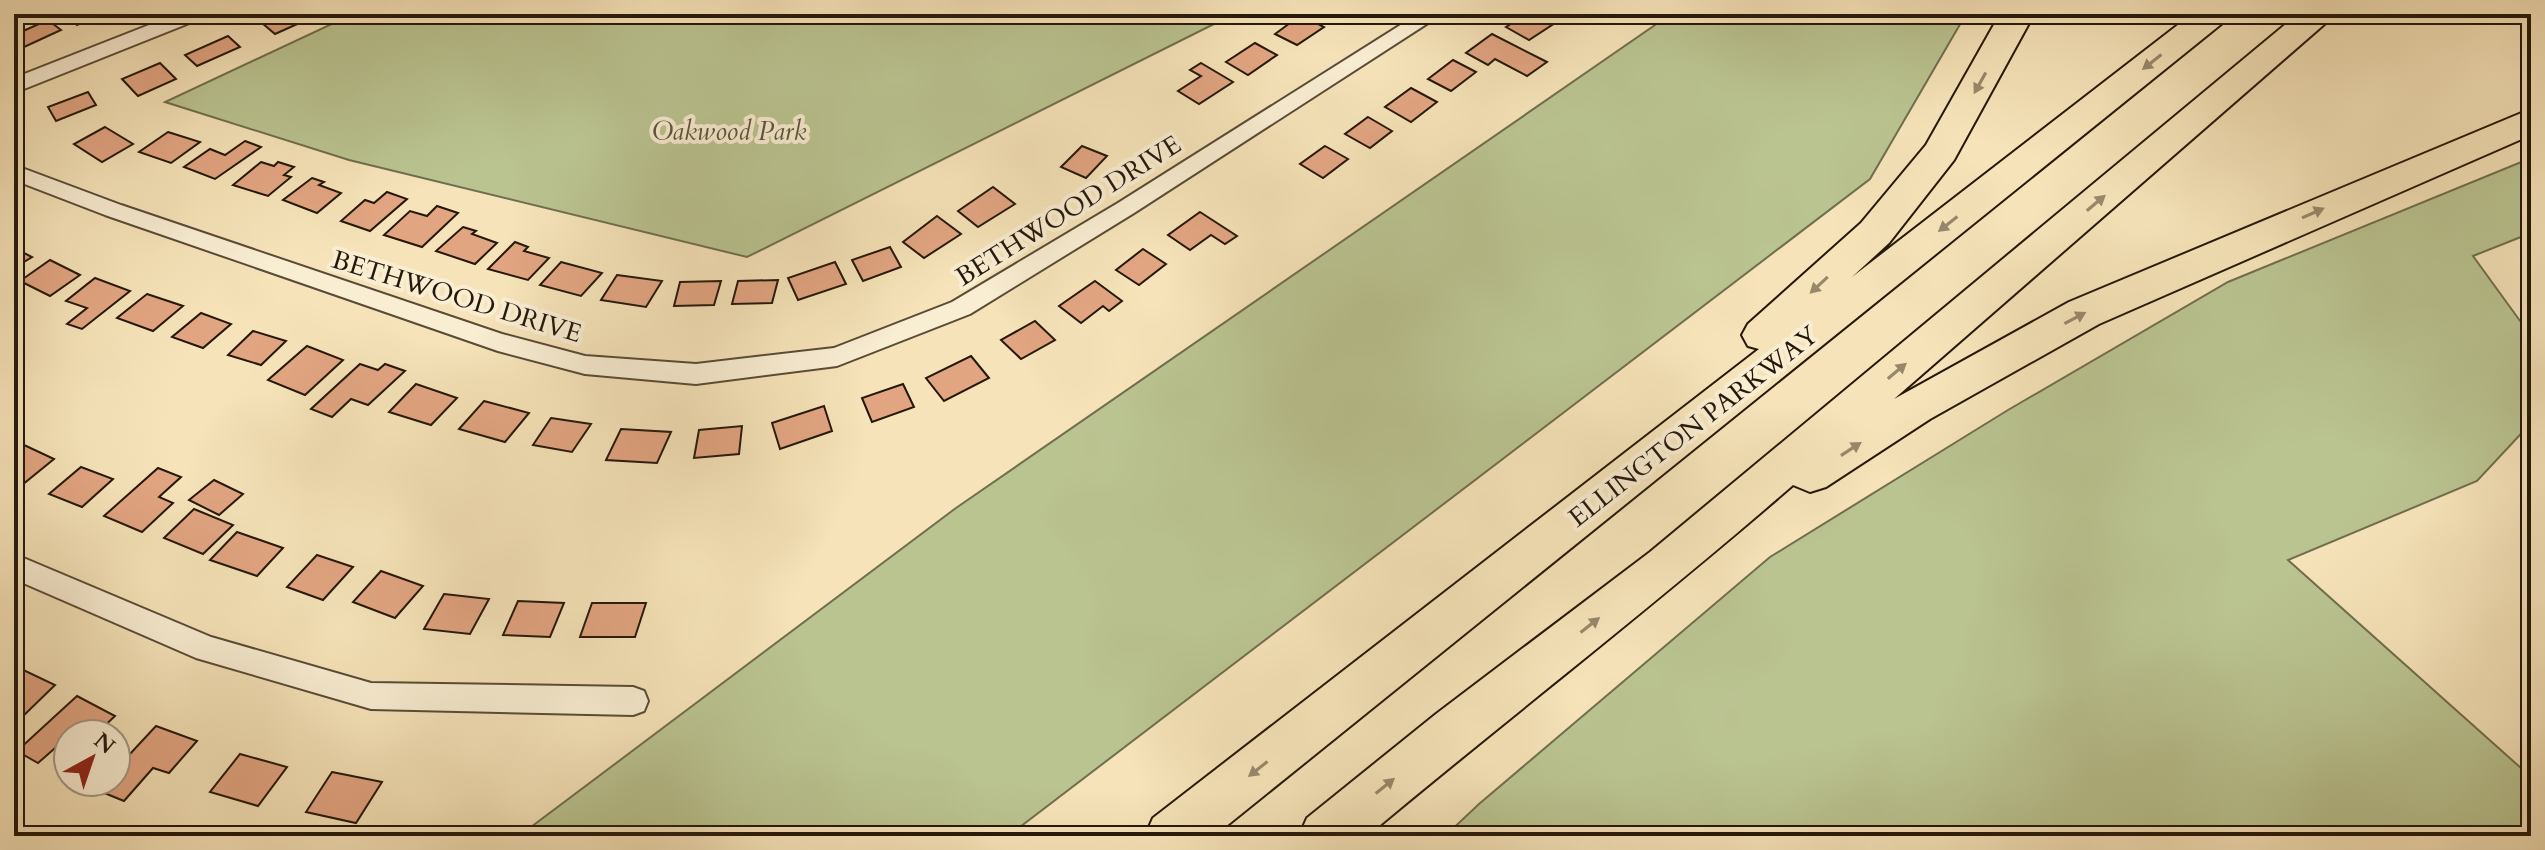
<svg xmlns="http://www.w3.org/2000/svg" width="2545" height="850" viewBox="0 0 2545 850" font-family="Cardo,serif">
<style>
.green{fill:#bac491;stroke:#706e4e;stroke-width:2}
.building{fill:#e2a582;stroke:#25180b;stroke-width:2}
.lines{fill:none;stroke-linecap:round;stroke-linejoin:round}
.street-casing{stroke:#594b36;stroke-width:4}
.secondary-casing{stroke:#25180b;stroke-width:4}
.highway-casing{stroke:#25180b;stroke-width:4}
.street{fill:#f9edd2;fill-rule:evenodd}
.secondary{fill:#f9edd2;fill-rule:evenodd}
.highway{fill:#f6e3b9;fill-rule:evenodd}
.oneway{fill:#98886b}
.labels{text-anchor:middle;stroke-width:8;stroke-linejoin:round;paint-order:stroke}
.park-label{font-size:26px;font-style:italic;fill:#59543a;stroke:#f9edd2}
.street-label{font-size:26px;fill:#25180b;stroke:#f9edd2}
</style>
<rect width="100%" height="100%" fill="#f6e3b9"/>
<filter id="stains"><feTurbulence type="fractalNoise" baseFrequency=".0025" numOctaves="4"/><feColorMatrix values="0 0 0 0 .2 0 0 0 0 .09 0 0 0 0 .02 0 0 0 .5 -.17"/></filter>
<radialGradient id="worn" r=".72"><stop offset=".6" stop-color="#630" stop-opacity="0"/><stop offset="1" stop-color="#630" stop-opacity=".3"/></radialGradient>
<g class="green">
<polygon points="353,14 1234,14 747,257 349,160 165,102"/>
<polygon points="1671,14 1966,14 1870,179 1008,836 519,836 956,508"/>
<polygon points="2531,158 2531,233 2473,256 2531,336 2531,423 2477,481 2288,560 2531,777 2531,836 1445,836 1479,804 1770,557 2008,410 2228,282"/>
</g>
<g class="building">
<polygon points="66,14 102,14 77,25"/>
<polygon points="282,14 309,14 313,17 275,34 262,23"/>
<polygon points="1527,14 1545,14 1558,21 1529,40 1506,27"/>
<polygon points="1301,15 1324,27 1297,45 1275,34"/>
<polygon points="48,20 61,30 24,47 14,39 14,35"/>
<polygon points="1492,34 1547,62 1527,76 1495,59 1488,65 1466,53"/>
<polygon points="228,36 240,47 197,66 185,55"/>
<polygon points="1255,43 1277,55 1248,75 1226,62"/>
<polygon points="1453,60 1476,72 1451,91 1428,79"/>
<polygon points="160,63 176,79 138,96 122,79"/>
<polygon points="1201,63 1233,82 1199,104 1178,91 1201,76 1190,70"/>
<polygon points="1411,88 1437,102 1411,122 1385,107"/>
<polygon points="88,92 96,105 56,121 48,107"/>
<polygon points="1368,117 1392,131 1370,148 1345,134"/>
<polygon points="105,127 133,144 102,162 74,144"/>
<polygon points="168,132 200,142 171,163 139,152"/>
<polygon points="245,141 261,147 215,179 184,167 210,149 225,155"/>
<polygon points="1082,146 1107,156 1086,178 1061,167"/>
<polygon points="1325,146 1348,159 1323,178 1300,164"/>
<polygon points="261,162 274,166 278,162 294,167 284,175 291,177 268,196 233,185"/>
<polygon points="312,178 324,182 319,185 341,193 317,213 283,200"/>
<polygon points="993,187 1015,204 978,227 958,211"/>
<polygon points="387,192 407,199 370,231 341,221 365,200 374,203"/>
<polygon points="437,206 458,213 422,247 384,235 410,211 427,216"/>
<polygon points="1200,212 1237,236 1225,244 1211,235 1190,250 1168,235"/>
<polygon points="937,216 961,234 924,258 903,242"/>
<polygon points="463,227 476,231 472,234 497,243 475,264 436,251"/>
<polygon points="515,242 528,247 524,251 549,258 528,280 488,269"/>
<polygon points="890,247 901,267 863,281 852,260"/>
<polygon points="14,248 32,257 14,268"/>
<polygon points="1143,249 1166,264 1139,285 1116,270"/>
<polygon points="50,260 80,275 50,296 20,281"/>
<polygon points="561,262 602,273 581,296 540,285"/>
<polygon points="835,262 846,284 798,300 788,278"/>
<polygon points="617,275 662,281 646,307 601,300"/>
<polygon points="95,278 130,291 82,329 67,324 87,308 66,301"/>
<polygon points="778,280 772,303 732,304 738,281"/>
<polygon points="721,281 714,305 674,306 680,282"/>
<polygon points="1095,281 1122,301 1109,311 1103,306 1081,323 1059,306"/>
<polygon points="147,294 183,306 153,331 117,318"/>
<polygon points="201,313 231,324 203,348 172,337"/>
<polygon points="1035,321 1055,340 1021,359 1001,340"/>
<polygon points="253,331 286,341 261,365 228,355"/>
<polygon points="307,346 343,360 305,395 268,380"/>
<polygon points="971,356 989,378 944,401 926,378"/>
<polygon points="360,364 378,370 385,364 405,371 368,405 351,399 332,417 311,409"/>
<polygon points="416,384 457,398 431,425 389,412"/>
<polygon points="903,384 914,407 872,422 862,398"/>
<polygon points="484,401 529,413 505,442 459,429"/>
<polygon points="824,406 832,431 780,449 772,423"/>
<polygon points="551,418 591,424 572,452 533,445"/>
<polygon points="742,426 739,454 694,458 699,430"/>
<polygon points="621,429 671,432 657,463 606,460"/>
<polygon points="24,445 54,459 22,485 14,481 14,453"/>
<polygon points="81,467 113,479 82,507 49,494"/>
<polygon points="158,468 181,477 159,497 173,503 142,532 104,516"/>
<polygon points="214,480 243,494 219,515 189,500"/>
<polygon points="194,509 233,525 203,554 164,538"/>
<polygon points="237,532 283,548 257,576 210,560"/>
<polygon points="317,555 353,567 323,600 287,587"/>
<polygon points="381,571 423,586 395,618 353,602"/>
<polygon points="444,594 489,599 470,634 424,629"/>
<polygon points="518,601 564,603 550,637 503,635"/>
<polygon points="592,603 646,603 635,637 580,637"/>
<polygon points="17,667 55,685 18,721 14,719 14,669"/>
<polygon points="77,696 115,716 96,734 68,734 68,745 62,742 38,763 17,751"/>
<polygon points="156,726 197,741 169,773 153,768 124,801 97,790 104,782 116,782 116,769"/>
<polygon points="240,754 287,767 258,806 210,792"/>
<polygon points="332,772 382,782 356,823 306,812"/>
</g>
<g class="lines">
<defs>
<g id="street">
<polygon points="177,14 205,14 202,18 14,93 14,78"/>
<polygon points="1418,14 1442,14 1134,213 970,314 837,366 696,384 585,374 498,351 105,215 14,180 14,165 121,205 502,334 585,356 696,364 834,348 952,302 1118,203"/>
<polygon points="14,554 211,637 371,683 633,687 644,691 648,701 644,711 633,715 371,709 196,658 14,579"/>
</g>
<polygon id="secondary" points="2510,14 2531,14 2531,26 2515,20"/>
<g id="highway">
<polygon points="2000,14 2034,14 1954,160 1889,243 1852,277 2192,14 2230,14 2225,21 1214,836 1145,836 1153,818 1759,349 1748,346 1742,335 1748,324 1861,223 1926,145"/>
<path d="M 2298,14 L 2336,14 L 1894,399 L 2069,302 L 2531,109 L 2531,135 L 2099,324 L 1930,419 L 1826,487 L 1810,492 L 1793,485 C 1654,606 1508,718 1367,836 L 1299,836 L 1307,818 L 1436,714 L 1650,552 Z"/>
</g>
</defs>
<use href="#street" class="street-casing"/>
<use href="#secondary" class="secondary-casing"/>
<use href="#highway" class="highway-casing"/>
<use href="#street" class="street"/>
<use href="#secondary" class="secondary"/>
<use href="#highway" class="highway"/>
</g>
<defs><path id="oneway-solid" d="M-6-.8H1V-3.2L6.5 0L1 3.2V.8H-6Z" transform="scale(2)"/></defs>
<g class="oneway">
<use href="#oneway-solid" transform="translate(2152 62) rotate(142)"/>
<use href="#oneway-solid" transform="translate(1980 83) rotate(119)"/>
<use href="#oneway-solid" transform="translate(2096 203) rotate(-40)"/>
<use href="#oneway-solid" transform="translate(2313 213) rotate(-24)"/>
<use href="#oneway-solid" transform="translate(1948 224) rotate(142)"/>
<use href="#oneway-solid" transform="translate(1819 285) rotate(137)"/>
<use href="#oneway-solid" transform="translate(2075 318) rotate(-28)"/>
<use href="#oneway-solid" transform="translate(1897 371) rotate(-40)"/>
<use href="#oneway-solid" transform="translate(1851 449) rotate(-33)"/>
<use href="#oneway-solid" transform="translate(1590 625) rotate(-38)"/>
<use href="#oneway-solid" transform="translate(1258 769) rotate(142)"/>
<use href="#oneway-solid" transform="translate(1385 786) rotate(-39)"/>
</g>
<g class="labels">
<g class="park-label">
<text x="729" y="140">Oakwood Park</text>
</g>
<g class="street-label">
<text transform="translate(1068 210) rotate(-32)" y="9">BETHWOOD DRIVE</text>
<text transform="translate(457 296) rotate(17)" y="9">BETHWOOD DRIVE</text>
<text transform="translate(1693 426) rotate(-38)" y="9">ELLINGTON PARKWAY</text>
</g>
</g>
<rect width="2545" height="850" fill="none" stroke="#f6e3b9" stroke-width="48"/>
<rect x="16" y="16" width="2513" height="818" fill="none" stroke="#25180b" stroke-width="4"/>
<rect x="24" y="24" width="2497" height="802" fill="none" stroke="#25180b" stroke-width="2"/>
<g transform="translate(92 758) rotate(40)"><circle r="38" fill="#f9edd2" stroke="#a49882" stroke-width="2"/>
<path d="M0-6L14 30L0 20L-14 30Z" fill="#8f2418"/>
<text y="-12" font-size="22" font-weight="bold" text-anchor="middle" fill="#25180b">N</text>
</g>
<rect width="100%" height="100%" filter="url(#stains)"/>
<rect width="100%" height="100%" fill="url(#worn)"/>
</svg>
